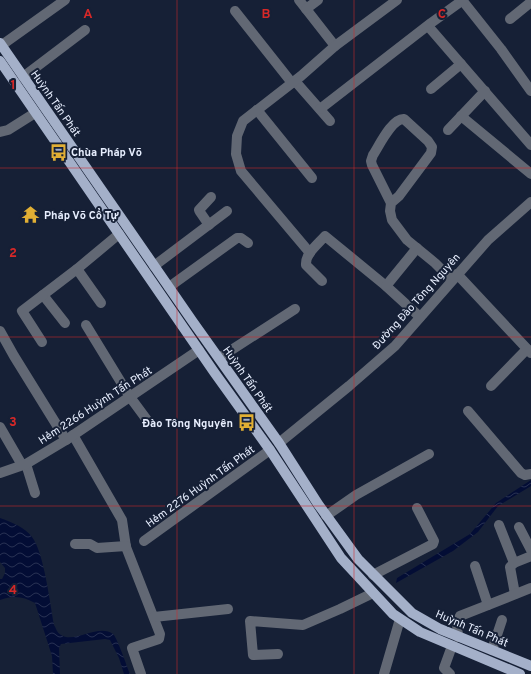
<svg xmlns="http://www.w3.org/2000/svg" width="531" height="674" viewBox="0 0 531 674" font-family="Overpass,sans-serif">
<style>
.water{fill:url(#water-waves)}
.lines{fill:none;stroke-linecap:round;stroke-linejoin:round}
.minor{stroke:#626874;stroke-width:10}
.major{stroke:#a4b0c9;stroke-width:10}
.grid{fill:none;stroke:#d62828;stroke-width:1;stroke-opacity:0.55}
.labels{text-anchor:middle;stroke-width:4;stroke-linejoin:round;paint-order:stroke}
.street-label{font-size:11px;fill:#e8efff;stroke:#162036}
.poi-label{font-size:11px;font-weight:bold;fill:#e8efff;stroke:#162036;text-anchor:start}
.grid-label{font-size:13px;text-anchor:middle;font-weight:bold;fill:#d62828;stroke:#162036;stroke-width:4;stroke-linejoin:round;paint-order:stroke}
</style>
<defs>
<pattern id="water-waves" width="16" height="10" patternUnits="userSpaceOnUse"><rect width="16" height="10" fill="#030d35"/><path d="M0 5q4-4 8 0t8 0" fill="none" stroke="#283153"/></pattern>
</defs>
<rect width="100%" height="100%" fill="#162036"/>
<g class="water">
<polygon points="531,480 531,486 498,506 478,532 453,551 396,583 397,578 470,534 496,503"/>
<path d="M 0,518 C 11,522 25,527 32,537 C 44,552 50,604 54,625 C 56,628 57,633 61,635 C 74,644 99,623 113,634 C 117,637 127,667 130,674 L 124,674 L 119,658 L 110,640 L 105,639 L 61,644 L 59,648 L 60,674 L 53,674 L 52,656 L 35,603 C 23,596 13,595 0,600 L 0,579 L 2,579 L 5,573 L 5,568 L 0,562 Z"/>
</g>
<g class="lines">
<g class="minor">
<polyline points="299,0 335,46"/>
<polyline points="462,0 501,49 531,91"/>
<polyline points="306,9 318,0"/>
<polyline points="235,11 292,83"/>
<polyline points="510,19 531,2"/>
<polyline points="428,26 531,145"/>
<polyline points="2,45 65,0"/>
<polyline points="23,77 85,30"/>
<polyline points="295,81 330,121"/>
<polyline points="431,89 461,64"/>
<polyline points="320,109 431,23 463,0"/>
<polyline points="257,110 312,178"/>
<polyline points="461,116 531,174"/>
<polyline points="448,130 485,91"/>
<polyline points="0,132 8,130 35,113"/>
<path d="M 391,203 L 372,165 L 371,161 L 373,155 C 379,146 392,118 404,119 L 428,141 L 432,147 L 431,153 L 399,196 L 391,203 L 390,211 L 392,220 L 407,240 L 435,263 L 452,280"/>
<polyline points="209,225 200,212 199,210 211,197"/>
<polyline points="310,253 241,171 236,154 237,136 243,121 301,76 335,46 397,0"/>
<polyline points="154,266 227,211"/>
<polyline points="77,269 101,303"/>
<polyline points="457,274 531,353"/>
<path d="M 322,281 L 306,265 C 305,254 317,245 325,236 L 386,286 L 420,317"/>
<polyline points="386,286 417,248"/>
<polyline points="169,287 237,238 241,238 248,243"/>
<polyline points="65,323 43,295 77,269 119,234"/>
<polyline points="86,325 130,397 147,420"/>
<polyline points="0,331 14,356 66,440"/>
<polyline points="42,342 22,311 43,295"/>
<polyline points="219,358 295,309"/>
<polyline points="491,386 527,349"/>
<polyline points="468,411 521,473 525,475 531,474"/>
<polyline points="0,427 22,465"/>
<polyline points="73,435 122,520 126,547 160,634 159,639 132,648 141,674"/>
<polyline points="279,443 349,386 395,346 488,240 531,202"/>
<polyline points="26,464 35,493"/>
<polyline points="0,473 26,464 66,440 199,350"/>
<polyline points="326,516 356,495 429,454"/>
<polyline points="499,525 514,563"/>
<polyline points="519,527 531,550"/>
<polyline points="144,541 270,450"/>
<polyline points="75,544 90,544 97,548 126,546"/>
<polyline points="475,566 488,605"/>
<polyline points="373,575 433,544 434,541 417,508"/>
<polyline points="515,594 510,567 514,563 531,556"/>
<polyline points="154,617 228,609"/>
<polyline points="458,637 457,623 460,616 531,588"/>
<polyline points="492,650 502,620"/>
<polyline points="278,654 253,655 250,621 303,625 340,609 373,593"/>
<polyline points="384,674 400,619"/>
<polyline points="450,674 444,668 452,646"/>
</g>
<g class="major">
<polyline points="0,43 193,322 279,443 318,504 358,559 412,613 440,629 531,666"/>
<polyline points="0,61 214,372 270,450 341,558 393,614 420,632 520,674"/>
</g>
</g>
<path class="grid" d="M 177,0 L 177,674M 354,0 L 354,674M 0,168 L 531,168M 0,337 L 531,337M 0,506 L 531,506"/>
<defs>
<symbol id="bus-bare" viewBox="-9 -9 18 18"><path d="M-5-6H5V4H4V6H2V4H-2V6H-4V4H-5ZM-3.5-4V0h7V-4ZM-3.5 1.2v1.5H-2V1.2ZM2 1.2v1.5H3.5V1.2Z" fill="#e1af34" stroke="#162036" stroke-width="2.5" paint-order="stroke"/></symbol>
<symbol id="temple-bare" viewBox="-9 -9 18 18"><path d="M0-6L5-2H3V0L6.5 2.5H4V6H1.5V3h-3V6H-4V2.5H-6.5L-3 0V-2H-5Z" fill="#e1af34" stroke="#162036" stroke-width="2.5" paint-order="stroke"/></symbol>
</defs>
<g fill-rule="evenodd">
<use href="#bus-bare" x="46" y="140" width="25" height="25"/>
<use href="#temple-bare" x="18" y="202" width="25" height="25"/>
<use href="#bus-bare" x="234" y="410" width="25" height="25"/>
</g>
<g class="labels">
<g class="street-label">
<text transform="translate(56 103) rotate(55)" y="4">Huỳnh Tấn Phát</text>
<text transform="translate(416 301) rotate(-48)" y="4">Đường Đào Tông Nguyên</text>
<text transform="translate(248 379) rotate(55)" y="4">Huỳnh Tấn Phát</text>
<text transform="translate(95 405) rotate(-33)" y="4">Hẻm 2266 Huỳnh Tấn Phát</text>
<text transform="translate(200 486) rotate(-36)" y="4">Hẻm 2276 Huỳnh Tấn Phát</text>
<text transform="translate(472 628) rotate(23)" y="4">Huỳnh Tấn Phát</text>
</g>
<g class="poi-label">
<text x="71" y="156">Chùa Pháp Võ</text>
<text x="44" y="219">Pháp Võ Cổ Tự</text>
<text x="233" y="427" text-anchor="end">Đào Tông Nguyên</text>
</g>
</g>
<g class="grid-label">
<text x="88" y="18">A</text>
<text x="266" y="18">B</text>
<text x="442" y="18">C</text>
<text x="13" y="89">1</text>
<text x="13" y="257">2</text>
<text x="13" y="426">3</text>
<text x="13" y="594">4</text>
</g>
</svg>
